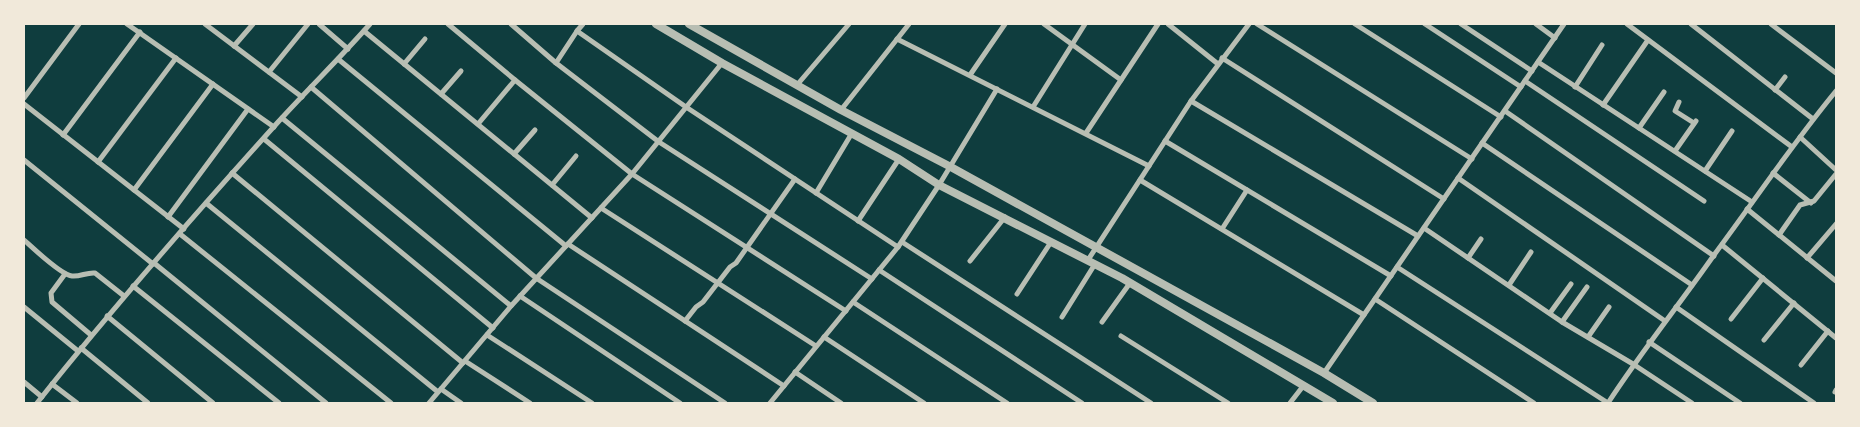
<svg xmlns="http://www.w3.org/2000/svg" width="1860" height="427" viewBox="0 0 1860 427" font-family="Poppins,sans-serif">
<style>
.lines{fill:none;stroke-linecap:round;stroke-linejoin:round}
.minor{stroke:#b8beb3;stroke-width:5}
.tertiary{stroke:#b8beb3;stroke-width:8}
</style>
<rect width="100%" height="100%" fill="#0f3d3e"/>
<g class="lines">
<g class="minor">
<polyline points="127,24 274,127"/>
<polyline points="205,24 302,97"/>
<polyline points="319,24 348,49"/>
<polyline points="448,24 515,80 632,174 846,311"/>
<polyline points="511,24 556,63 659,142 872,279"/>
<polyline points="1044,24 1121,80"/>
<polyline points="1168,24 1218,64"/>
<polyline points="1257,24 1472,159"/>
<polyline points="1355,24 1501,117"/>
<polyline points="1425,24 1521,87"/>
<polyline points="1461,24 1532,71"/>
<polyline points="1536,24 1555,38"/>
<polyline points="1627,24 1792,147"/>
<polyline points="1691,24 1813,119"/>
<polyline points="1771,24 1836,73"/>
<polyline points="364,31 592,218"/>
<polyline points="577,31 686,107 898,247"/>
<polyline points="897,39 1149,166"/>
<polyline points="234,46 253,24"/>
<polyline points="1222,58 1444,199"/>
<polyline points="338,59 566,246"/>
<polyline points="1538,62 1752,202"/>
<polyline points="556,63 577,31 583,24"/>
<polyline points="404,64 425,39"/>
<polyline points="269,72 308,24"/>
<polyline points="970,75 1005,24"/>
<polyline points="1525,81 1704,201"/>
<polyline points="797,85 849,24"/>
<polyline points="311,87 536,278 725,403"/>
<polyline points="1575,87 1602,45"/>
<polyline points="1775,90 1785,77"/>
<polyline points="441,94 461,71"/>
<polyline points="24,98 79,24"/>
<polyline points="1191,101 1418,236"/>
<polyline points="1679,102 1675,111 1694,123"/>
<polyline points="24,104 184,229"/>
<polyline points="1603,105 1648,40"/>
<polyline points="1033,107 1085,24"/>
<polyline points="841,110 909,24"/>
<polyline points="1505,111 1714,256"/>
<polyline points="282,118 511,306"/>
<polyline points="478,124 515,80"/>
<polyline points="1639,128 1664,92"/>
<polyline points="1086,133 1158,24"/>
<polyline points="63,135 140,32"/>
<polyline points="1800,137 1836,170"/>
<polyline points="264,139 493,328"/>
<polyline points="1165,141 1391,276"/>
<polyline points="1482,143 1692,285"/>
<polyline points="1675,151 1696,121"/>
<polyline points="514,154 535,130"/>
<polyline points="24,160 153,264"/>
<polyline points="98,162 176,58"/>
<polyline points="1705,171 1732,131"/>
<polyline points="232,173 463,363"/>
<polyline points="1773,173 1811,203"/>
<polyline points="1458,178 1665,321"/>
<polyline points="1140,180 1364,315"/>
<polyline points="552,185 576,156"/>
<polyline points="134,190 213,84"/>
<polyline points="816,193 852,133"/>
<polyline points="206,203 438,392"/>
<polyline points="601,208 816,346"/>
<polyline points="1747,209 1836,281"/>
<polyline points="168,217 248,109"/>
<polyline points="858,221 899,159"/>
<polyline points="1424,228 1562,322 1633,364 1692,403"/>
<polyline points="1222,229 1247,190"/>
<polyline points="180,234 391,403"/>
<polyline points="1779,235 1800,205 1814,201 1836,174"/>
<path d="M 24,240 C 33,248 61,275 72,276 C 80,277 87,272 95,273 L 124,296"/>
<polyline points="902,242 1151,403"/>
<polyline points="568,244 784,386"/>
<polyline points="1722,245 1836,338"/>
<polyline points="1468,258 1481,239"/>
<polyline points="1807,258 1836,224"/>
<polyline points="1088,260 1191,101 1249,24"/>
<polyline points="970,261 1005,217"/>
<polyline points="154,263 326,403"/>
<polyline points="1397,267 1608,403"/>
<polyline points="879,270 1082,403"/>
<polyline points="65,274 51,293 52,302 91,335"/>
<polyline points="1509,285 1531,252"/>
<polyline points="133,286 279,403"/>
<polyline points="1017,294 1051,242"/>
<polyline points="520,296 680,403"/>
<polyline points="1375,299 1534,403"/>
<polyline points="853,302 1007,403"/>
<polyline points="24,307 78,351"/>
<polyline points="1676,307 1814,403"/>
<polyline points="1550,313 1571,284"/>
<polyline points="107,316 213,403"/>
<polyline points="1062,317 1095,264"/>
<polyline points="1731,319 1763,278"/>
<polyline points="685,321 696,307 703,302 730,267 736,263 795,179"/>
<polyline points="1102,322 1130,283"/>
<polyline points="1562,322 1587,287"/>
<polyline points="487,335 592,403"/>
<polyline points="1121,336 1228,403"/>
<polyline points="824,337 924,403"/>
<polyline points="1588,337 1609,307"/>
<polyline points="1764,340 1794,303"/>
<polyline points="1649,342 1740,403"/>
<polyline points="81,348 148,403"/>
<polyline points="465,361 530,403"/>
<polyline points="1801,365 1828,331"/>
<polyline points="795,372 841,403"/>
<polyline points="1324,373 1564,24"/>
<polyline points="24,382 42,397"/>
<polyline points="52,384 77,403"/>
<polyline points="441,389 461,403"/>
<polyline points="1835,392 1836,390"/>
<path d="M 37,403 C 114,306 196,213 279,121 C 309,88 341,57 370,24"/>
<polyline points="429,403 511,306 632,174 722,63"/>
<polyline points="770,403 898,247 939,185 997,89"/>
<polyline points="1290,403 1304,385"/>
<path d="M 1608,403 C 1641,352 1679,305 1714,255 C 1755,200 1793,143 1836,91"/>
</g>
<g class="tertiary">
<polyline points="656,24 722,63 899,159 939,185 1122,278 1333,403"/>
<polyline points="689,24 841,110 949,166 1324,373 1373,403"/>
</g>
</g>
<rect width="1860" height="427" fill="none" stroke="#f1e9da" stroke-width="50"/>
</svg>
